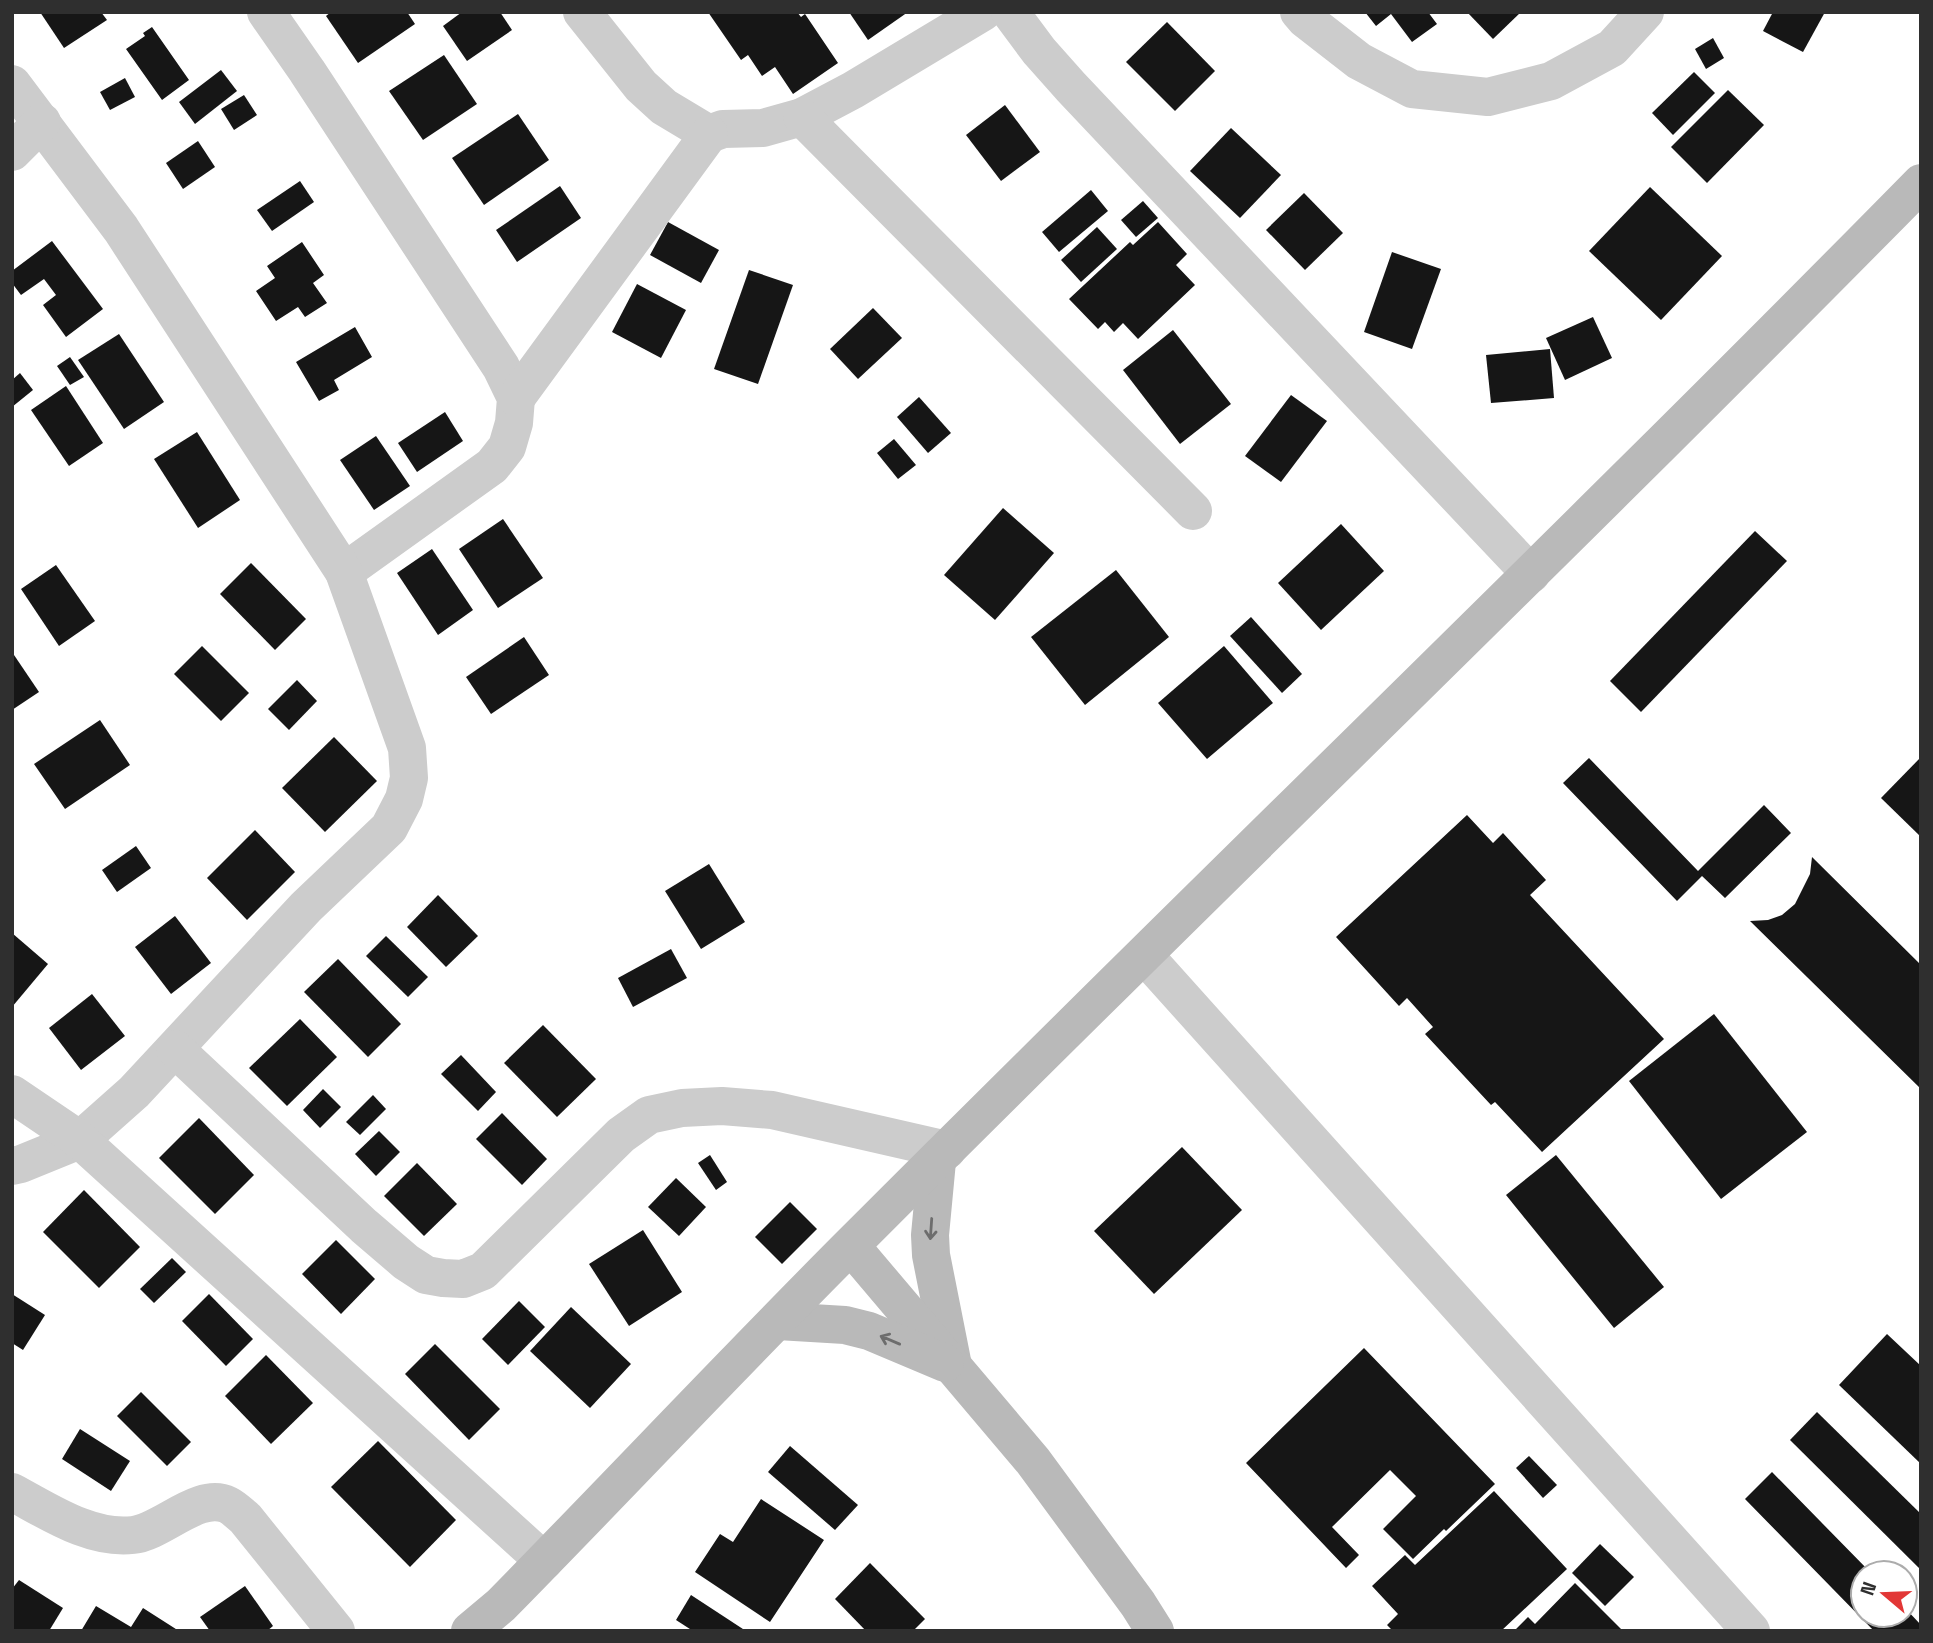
<svg xmlns="http://www.w3.org/2000/svg" width="1933" height="1643" viewBox="0 0 1933 1643" font-family="'Space Grotesk',sans-serif">
<style>
.building{fill:#161616}
.lines{fill:none;stroke-linecap:round;stroke-linejoin:round}
.street{stroke:#ccc;stroke-width:38}
.secondary{stroke:#b9b9b9;stroke-width:38}
.oneway{stroke:#6d6d6d}
</style>
<rect width="100%" height="100%" fill="#fff"/>
<g class="building">
<polygon points="40,12 101,12 107,20 64,48"/>
<polygon points="331,12 407,12 415,24 358,63 326,16"/>
<polygon points="462,12 500,12 512,30 467,61 443,26"/>
<polygon points="708,12 797,12 801,17 805,14 838,63 793,94 775,67 762,76 748,55 741,60"/>
<polygon points="849,12 908,12 868,40"/>
<polygon points="1365,12 1428,12 1437,24 1412,42 1391,14 1376,26"/>
<polygon points="1467,12 1521,12 1493,39"/>
<polygon points="1773,12 1825,12 1803,52 1763,31"/>
<polygon points="1167,22 1215,71 1175,111 1126,62"/>
<polygon points="152,27 189,80 162,100 126,49 145,36 143,33"/>
<polygon points="1713,38 1724,58 1706,69 1695,49"/>
<polygon points="444,55 477,104 423,140 389,91"/>
<polygon points="221,70 237,91 195,124 179,102"/>
<polygon points="1694,72 1715,93 1673,135 1652,113"/>
<polygon points="125,78 135,97 110,110 100,92"/>
<polygon points="1728,90 1764,125 1707,183 1671,147"/>
<polygon points="244,95 257,115 234,130 221,109"/>
<polygon points="1005,105 1040,152 1001,181 966,135"/>
<polygon points="518,114 549,160 484,205 452,158"/>
<polygon points="1231,128 1281,175 1240,218 1190,171"/>
<polygon points="198,141 215,167 183,189 166,163"/>
<polygon points="300,181 314,202 272,231 257,210"/>
<polygon points="560,186 581,218 517,262 496,230"/>
<polygon points="1650,187 1722,256 1661,320 1589,251"/>
<polygon points="1091,190 1108,211 1059,252 1042,232"/>
<polygon points="1304,193 1343,233 1305,270 1266,230"/>
<polygon points="1143,201 1158,218 1136,237 1121,220"/>
<polygon points="668,222 719,250 701,283 650,255"/>
<polygon points="1158,222 1187,254 1176,265 1195,285 1138,339 1123,323 1114,332 1105,322 1098,329 1069,299 1130,242 1133,245"/>
<polygon points="1097,227 1117,249 1081,282 1061,260"/>
<polygon points="52,241 103,309 66,337 43,305 56,295 44,279 21,295 12,283 12,271"/>
<polygon points="302,242 324,275 313,283 327,303 305,317 298,307 276,321 256,291 275,278 267,266"/>
<polygon points="1392,252 1441,269 1412,349 1364,332"/>
<polygon points="749,270 793,285 758,384 714,369"/>
<polygon points="637,284 686,310 661,358 612,332"/>
<polygon points="873,308 902,338 858,379 830,349"/>
<polygon points="1593,317 1612,358 1565,380 1546,338"/>
<polygon points="355,327 372,357 334,380 339,390 319,401 296,362"/>
<polygon points="1173,330 1231,404 1180,444 1123,370"/>
<polygon points="119,334 164,402 124,429 78,360"/>
<polygon points="1550,349 1554,398 1491,403 1486,355"/>
<polygon points="70,357 84,377 70,385 57,366"/>
<polygon points="20,373 33,390 12,407 12,380"/>
<polygon points="66,386 103,443 69,466 31,410"/>
<polygon points="1291,395 1327,421 1281,482 1245,456"/>
<polygon points="919,397 951,433 928,453 897,417"/>
<polygon points="445,412 463,441 417,472 398,443"/>
<polygon points="197,432 240,500 198,528 154,459"/>
<polygon points="376,436 410,486 374,510 340,460"/>
<polygon points="894,439 916,465 898,479 877,453"/>
<polygon points="1003,508 1054,553 995,620 944,575"/>
<polygon points="503,519 543,578 498,608 459,549"/>
<polygon points="1341,524 1384,571 1321,630 1278,583"/>
<polygon points="1755,531 1787,561 1641,712 1610,681"/>
<polygon points="432,549 473,610 438,635 397,573"/>
<polygon points="251,563 306,619 275,650 220,594"/>
<polygon points="56,565 95,621 59,646 21,589"/>
<polygon points="1116,570 1169,637 1085,705 1031,637"/>
<polygon points="1251,617 1302,674 1282,693 1230,636"/>
<polygon points="524,637 549,675 491,714 466,677"/>
<polygon points="202,646 249,693 221,721 174,674"/>
<polygon points="1224,646 1273,703 1207,759 1158,703"/>
<polygon points="12,652 39,692 12,710"/>
<polygon points="297,680 317,701 289,730 268,709"/>
<polygon points="100,720 130,765 65,809 34,764"/>
<polygon points="334,737 377,781 325,832 282,788"/>
<polygon points="1921,757 1921,837 1881,798"/>
<polygon points="1589,758 1698,871 1764,805 1791,833 1725,898 1702,876 1677,901 1563,783"/>
<polygon points="1467,815 1493,843 1503,833 1546,880 1530,895 1664,1039 1542,1152 1495,1102 1491,1105 1425,1034 1433,1027 1407,998 1399,1006 1336,937"/>
<polygon points="255,830 295,872 247,920 207,878"/>
<polygon points="136,846 151,868 117,892 102,870"/>
<polygon points="1812,857 1921,965 1921,1089 1750,921 1768,920 1782,915 1795,904 1810,874"/>
<polygon points="709,864 745,922 701,949 665,891"/>
<polygon points="438,895 478,936 446,967 407,927"/>
<polygon points="175,916 211,963 171,994 135,947"/>
<polygon points="12,933 48,964 12,1007"/>
<polygon points="386,936 428,977 408,997 366,956"/>
<polygon points="671,949 687,978 633,1007 618,978"/>
<polygon points="338,959 401,1024 368,1057 304,992"/>
<polygon points="92,994 125,1036 81,1070 49,1028"/>
<polygon points="1714,1014 1807,1132 1721,1199 1629,1081"/>
<polygon points="300,1019 337,1057 287,1106 249,1068"/>
<polygon points="543,1025 596,1079 557,1117 504,1063"/>
<polygon points="461,1055 496,1092 478,1111 441,1074"/>
<polygon points="323,1089 341,1107 320,1128 303,1110"/>
<polygon points="373,1095 386,1109 360,1135 346,1122"/>
<polygon points="502,1113 547,1159 522,1185 476,1139"/>
<polygon points="199,1118 254,1175 215,1214 159,1158"/>
<polygon points="379,1131 400,1152 376,1176 355,1154"/>
<polygon points="1182,1147 1242,1210 1154,1294 1094,1231"/>
<polygon points="710,1155 727,1182 716,1190 698,1163"/>
<polygon points="1556,1155 1664,1287 1614,1328 1506,1195"/>
<polygon points="417,1163 457,1204 424,1236 384,1196"/>
<polygon points="676,1178 706,1207 679,1236 648,1207"/>
<polygon points="84,1190 140,1247 99,1288 43,1232"/>
<polygon points="790,1202 817,1229 782,1264 755,1237"/>
<polygon points="643,1230 682,1292 629,1326 589,1264"/>
<polygon points="336,1240 375,1279 341,1314 302,1274"/>
<polygon points="172,1258 186,1272 154,1303 140,1289"/>
<polygon points="12,1294 45,1315 23,1350 12,1343"/>
<polygon points="209,1294 253,1339 226,1366 182,1321"/>
<polygon points="519,1301 545,1327 508,1365 482,1339"/>
<polygon points="571,1307 631,1364 590,1408 530,1351"/>
<polygon points="1887,1334 1921,1366 1921,1464 1839,1385"/>
<polygon points="435,1344 500,1409 469,1440 405,1374"/>
<polygon points="1364,1348 1495,1484 1446,1531 1444,1529 1413,1559 1383,1529 1416,1496 1390,1470 1332,1527 1359,1555 1346,1568 1246,1463"/>
<polygon points="266,1355 313,1403 271,1444 225,1396"/>
<polygon points="141,1392 191,1442 167,1466 117,1416"/>
<polygon points="1817,1412 1921,1514 1921,1570 1790,1440"/>
<polygon points="80,1429 130,1461 111,1491 62,1459"/>
<polygon points="378,1441 456,1520 410,1567 331,1487"/>
<polygon points="790,1446 858,1505 835,1530 768,1472"/>
<polygon points="1529,1456 1557,1485 1543,1498 1516,1468"/>
<polygon points="1772,1472 1871,1573 1863,1573 1863,1615 1905,1615 1905,1608 1921,1625 1921,1631 1874,1631 1745,1499"/>
<polygon points="1494,1491 1567,1569 1501,1631 1393,1631 1387,1625 1398,1614 1372,1586 1405,1555 1415,1565"/>
<polygon points="761,1499 824,1540 770,1622 695,1572 720,1534 733,1542"/>
<polygon points="1600,1544 1634,1577 1605,1606 1572,1573"/>
<polygon points="870,1563 925,1619 913,1631 866,1631 835,1599"/>
<polygon points="19,1580 63,1608 49,1631 12,1631 12,1589"/>
<polygon points="1575,1583 1623,1631 1514,1631 1528,1617 1535,1624"/>
<polygon points="245,1586 273,1626 267,1631 210,1631 200,1617"/>
<polygon points="691,1595 746,1631 693,1631 676,1620"/>
<polygon points="96,1606 131,1627 143,1608 179,1631 81,1631"/>
</g>
<g class="lines">
<g class="street">
<polyline points="266,12 307,71 501,367 516,398 514,423 507,447 492,466 344,572"/>
<polyline points="582,12 641,86 664,107 709,134 723,129 763,128 802,117 853,90 983,12"/>
<polyline points="1010,12 1039,51 1071,87 1531,574"/>
<polyline points="1299,12 1305,19 1359,61 1412,89 1488,97 1551,81 1612,48 1645,12"/>
<polyline points="12,84 121,229 344,572 407,748 409,778 404,799 389,828 306,907 134,1092 80,1140 21,1164 12,1166"/>
<polyline points="802,117 1193,511"/>
<polyline points="12,152 42,122"/>
<polyline points="516,398 709,134"/>
<polyline points="1144,955 1751,1631"/>
<polyline points="175,1049 364,1226 406,1262 426,1275 443,1278 463,1279 483,1271 621,1135 649,1115 682,1108 722,1106 772,1110 947,1150"/>
<polyline points="12,1094 80,1140 544,1561"/>
<path d="M 12,1492 C 48,1511 90,1540 133,1535 C 162,1532 199,1491 228,1505 C 234,1508 240,1514 245,1518 L 336,1631"/>
</g>
<g class="secondary">
<polyline points="937,1161 930,1235 931,1255 952,1361"/>
<polyline points="851,1246 1033,1461 1138,1604 1155,1631"/>
<polyline points="778,1321 845,1325 869,1331 945,1363"/>
<path d="M 470,1631 L 501,1605 C 619,1485 734,1362 853,1243 C 1207,888 1569,541 1921,183"/>
</g>
</g>
<defs><path id="oneway-shaft" d="M-6 0H5M1.5-3L5.5 0L1.5 3" fill="none" stroke-width="1.6" stroke-linecap="round" stroke-linejoin="round" transform="scale(1.75)"/></defs>
<g class="oneway">
<use href="#oneway-shaft" transform="translate(931 1229) rotate(94)"/>
<use href="#oneway-shaft" transform="translate(890 1340) rotate(-157)"/>
</g>
<rect width="1933" height="1643" fill="none" stroke="#2f2f2f" stroke-width="28"/>
<g transform="translate(1884 1594) rotate(289)"><circle r="33" fill="#ffffff" stroke="#acacac" stroke-width="2"/>
<path d="M0-5L12 26L0 18L-12 26Z" fill="#e23736"/>
<text y="-10" font-size="19" font-weight="bold" text-anchor="middle" fill="#2f2f2f">N</text>
</g>
</svg>
